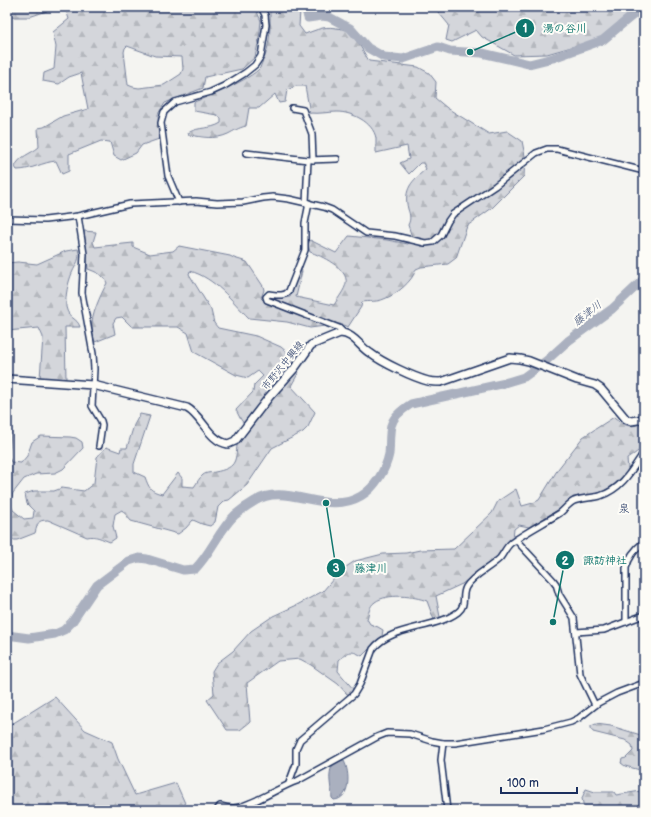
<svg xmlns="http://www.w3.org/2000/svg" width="651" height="817" viewBox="0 0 651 817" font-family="'Balsamiq Sans','Klee One',sans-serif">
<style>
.forest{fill:url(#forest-firs);stroke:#78829c;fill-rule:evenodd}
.water{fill:#aab0bf;stroke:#717c98}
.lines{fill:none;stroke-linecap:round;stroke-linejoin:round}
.river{stroke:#aab0bf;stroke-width:9}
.street-casing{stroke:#1b2f5e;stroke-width:8}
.secondary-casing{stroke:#1b2f5e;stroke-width:10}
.street{stroke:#fdfcf7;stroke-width:5}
.secondary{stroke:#fdfcf7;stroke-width:7}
.labels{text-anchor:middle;stroke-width:4;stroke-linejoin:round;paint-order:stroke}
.street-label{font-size:10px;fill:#1b2f5e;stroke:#fdfcf7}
.water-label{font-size:11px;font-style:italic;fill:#46567b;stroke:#fdfcf7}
.neighbourhood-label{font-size:11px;fill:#1b2f5e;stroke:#fdfcf7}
.leader{fill:none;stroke:#0f766e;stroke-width:1.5}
.callout-dot{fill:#0f766e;stroke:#fdfcf7;stroke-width:1.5}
.mark-label{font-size:12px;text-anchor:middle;font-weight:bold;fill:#fff}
.callout-label{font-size:11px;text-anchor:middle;font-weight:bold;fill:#0f766e;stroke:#fdfcf7;stroke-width:4;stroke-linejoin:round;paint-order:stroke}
</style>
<defs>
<pattern id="forest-firs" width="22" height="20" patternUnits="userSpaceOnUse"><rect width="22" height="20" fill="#d4d6db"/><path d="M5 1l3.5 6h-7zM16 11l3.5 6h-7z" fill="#b5b8be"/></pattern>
</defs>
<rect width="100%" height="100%" fill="#f4f4f1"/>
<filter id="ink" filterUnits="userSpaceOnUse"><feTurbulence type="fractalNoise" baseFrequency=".025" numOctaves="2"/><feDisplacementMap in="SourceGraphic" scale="8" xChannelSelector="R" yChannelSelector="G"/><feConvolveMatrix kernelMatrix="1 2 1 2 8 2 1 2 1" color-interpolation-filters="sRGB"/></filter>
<g filter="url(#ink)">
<g class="forest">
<polygon points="7,7 59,7 29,17 7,17"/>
<path d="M 65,7 L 255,7 L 261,21 L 259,39 L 255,57 L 242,69 L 205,77 L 203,88 L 165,103 L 158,114 L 159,139 L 142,145 L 136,153 L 121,160 L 114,156 L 110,142 L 101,141 L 69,154 L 69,171 L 62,174 L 56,161 C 43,162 31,170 17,170 L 15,167 C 19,156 31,154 39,147 L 38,128 L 44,127 L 63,116 L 88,109 L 81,73 L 69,77 L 59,84 L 43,81 L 44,73 L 54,69 L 56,47 L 53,32 L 69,19 ZM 127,46 L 155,56 L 182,57 L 183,69 L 181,74 L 164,85 L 139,88 L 133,87 L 128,85 L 124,52 L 125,48 Z"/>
<path d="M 270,7 L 287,7 L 300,11 L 299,26 L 305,34 C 326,26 326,26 348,30 L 359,44 L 369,61 L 418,67 L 429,73 L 436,82 L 435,98 L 447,108 L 489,134 L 507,131 L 522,141 L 525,156 L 524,176 L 492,208 L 467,226 L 456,258 L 448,264 L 421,267 L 416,269 C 413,281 396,295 384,299 C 378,302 369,301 362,302 L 361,307 L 348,327 L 340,324 L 310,328 L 287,322 L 249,318 C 231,300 215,278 190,271 L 189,274 L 211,310 L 214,323 L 218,328 L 256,336 L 281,347 L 295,359 L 292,365 L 299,372 L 291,386 L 315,412 L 308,427 L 303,432 L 272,448 L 247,485 L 229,500 L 224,501 L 218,507 L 215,522 L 210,526 L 202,524 L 193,520 L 186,528 L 178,534 L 131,521 L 122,510 L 115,514 L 113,526 L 116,538 L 110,542 C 102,539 96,535 87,537 L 48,520 C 37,520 38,523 35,533 L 17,540 L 12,540 L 7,548 L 7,431 L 11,431 L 9,457 L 11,462 L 21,463 L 27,456 L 32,442 L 41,436 L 70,437 L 76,438 L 82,442 L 83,448 L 63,469 L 55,473 L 36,474 L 24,479 L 13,493 L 10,503 L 13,510 L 24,519 L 33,518 L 34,511 L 27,504 L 25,494 L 34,491 L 54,491 L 62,488 L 84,491 L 94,483 L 97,457 L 106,447 L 120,452 L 121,448 L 127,448 L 134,425 L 140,414 L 150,416 L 134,464 L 134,472 L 145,477 C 149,488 150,491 162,494 L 178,473 L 182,478 L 182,486 L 194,487 C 197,483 199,478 203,475 C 207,472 211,473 215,472 C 235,468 236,463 237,444 L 248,430 L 240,418 L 236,410 L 253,392 L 254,385 L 263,376 L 258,371 L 248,378 L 236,375 L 194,352 L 188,333 L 178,327 L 132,327 L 122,317 L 116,318 L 113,323 L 115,334 L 95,342 C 94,338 92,333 92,329 C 90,317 101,294 107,283 C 104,275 96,272 88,269 L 86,246 L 84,231 L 96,232 L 93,242 L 95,247 L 133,243 L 133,247 L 150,254 L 173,251 L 179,246 L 230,256 L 234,258 L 247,262 L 263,286 L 264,290 L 261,298 L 263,300 L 270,303 L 273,298 L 290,297 L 298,270 L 301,269 L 302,271 L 296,297 L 334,305 C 338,298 345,290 346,283 C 349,269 320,255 310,252 L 308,245 L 310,240 L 336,253 L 349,236 L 387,240 L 408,244 L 412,237 L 408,225 C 411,219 410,215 408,209 C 403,189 412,181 426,169 L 423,163 L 420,163 L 409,174 L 400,163 L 409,159 L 407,146 L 376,153 C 376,148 376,143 376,138 C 373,122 352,112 337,112 C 328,112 319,114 310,113 L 305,86 L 296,86 L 287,90 L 285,102 L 279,103 L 275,94 L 259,108 L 249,108 L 246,126 C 238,128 234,131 228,134 C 215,140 203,137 189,135 L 188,133 C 199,126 210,130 221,123 L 221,118 L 217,115 L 194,111 L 194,102 C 208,97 251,79 260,68 C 261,65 262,62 264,59 C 271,42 270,25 270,7 Z"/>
<polygon points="434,7 643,7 603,38 547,54 514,55 482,37 476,30 452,42 446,40 449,25"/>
<path d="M 78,249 C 81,259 76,264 72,273 C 68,283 65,296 66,307 C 69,320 77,317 80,327 L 65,327 L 66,380 L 40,378 L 43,337 L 39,328 L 7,331 L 7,263 L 18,262 L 37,264 L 66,251 Z"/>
<path d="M 614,417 C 625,426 630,429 644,422 C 644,446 648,445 627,459 L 628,468 L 626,474 L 621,481 L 609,489 L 598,494 L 573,497 L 561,508 L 529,527 L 519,525 L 514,529 L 513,539 L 498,556 L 462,584 L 436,596 L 440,617 L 438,619 L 434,620 L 427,601 C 414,596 387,593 375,602 C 369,606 369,613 367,619 L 370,624 L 378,627 L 383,630 L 382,636 L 362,656 C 350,649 348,652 339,660 L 338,671 L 354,690 L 350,694 L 347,694 L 338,684 L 311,665 L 300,659 L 278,661 L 247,683 L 250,722 L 240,730 L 227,730 L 207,700 L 214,694 L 212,671 L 217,663 L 233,651 L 251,631 L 273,616 L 297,605 L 323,591 L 340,571 L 355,561 L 383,554 L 406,553 L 420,550 L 454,549 L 492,513 L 498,501 L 516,489 L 522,506 L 533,503 L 539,500 L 558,469 L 583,437 Z"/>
<polygon points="55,697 85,730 112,742 118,759 135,795 176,783 188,810 7,810 7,727"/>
<polygon points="596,724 611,726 644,736 644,771 625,766 621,763 622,759 626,758 633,751 632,745 625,740 593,732 591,728 591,726"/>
<polygon points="644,788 644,810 581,810 584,809 582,798 586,789 595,792 614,792 616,795 641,791"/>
</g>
<path class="water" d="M 342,760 L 344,761 C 350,772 351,799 334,800 L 332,798 C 331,785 324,763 342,760 Z"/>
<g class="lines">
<g class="river">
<polyline points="303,7 306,10 308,18 322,16 329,17 342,24 350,28 368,48 384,57 403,59 438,47 450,51 482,53 529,64 553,58 603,40 627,20 641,9 644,9"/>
<path d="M 7,635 L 29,638 L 55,634 L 64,630 L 72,622 L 97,585 L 129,561 L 139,558 L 147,559 L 183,570 L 195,569 C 211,553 219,530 235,515 C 241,510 248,505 255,501 C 286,481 326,517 361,496 C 375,488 386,469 389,454 C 390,445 389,435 391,426 C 393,416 403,409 411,404 L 501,384 L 524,377 L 546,361 L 568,341 L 612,309 L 644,279"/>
</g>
<defs>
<g id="street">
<polyline points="292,108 303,110 312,134 313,160"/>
<polyline points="246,153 308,160 337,159"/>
<polyline points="179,202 168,176 161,123 164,112 175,102 211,92 224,86 245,73 255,65 261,56 266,25 265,15 261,7"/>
<polyline points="306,203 308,160"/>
<path d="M 309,203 L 305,223 L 305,250 L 289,291 C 284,297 277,295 269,294 L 266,297 L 267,300 L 339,328 L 344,333"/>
<polyline points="78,216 84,254 82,293 93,354 94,369 92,406 101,421 102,425 99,446"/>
<polyline points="7,219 45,220 78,216 130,204 196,201 217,203 243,202 263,198 273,197 289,199 324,207 332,210 366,233 395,236 425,243 433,242 441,235 448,221 453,214 495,186 536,153 547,149 557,149 644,171"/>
<polyline points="516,540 553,580 556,584 559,594 574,618 580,674 595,705"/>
<path d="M 626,622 L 626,568 C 629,556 635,549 644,542"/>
<polyline points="576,632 604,630 644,615"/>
<polyline points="443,743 441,760 447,810"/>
<path d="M 289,783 L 296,764 L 296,749 L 300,740 L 354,694 L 360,684 L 373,649 C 392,625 434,630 458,612 C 467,605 461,596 466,587 C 473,575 490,568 500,558 C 504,553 506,547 511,543 C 526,532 544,523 560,513 C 565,509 568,504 574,501 C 582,498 592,498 600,496 C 622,489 632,470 644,452"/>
<polyline points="251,803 253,810"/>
<path d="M 217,810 L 220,806 C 224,807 229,808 233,808 C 250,807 279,787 297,781 L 377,737 L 387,733 L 410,734 L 432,741 L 443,743 L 455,743 L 544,729 L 571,722 L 579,718 L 598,703 L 617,693 L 644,683"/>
</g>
<path id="secondary" d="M 7,379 L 93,385 L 187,408 C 202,416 209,441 228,444 L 235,441 L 269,397 L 294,369 L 311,345 L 340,333 C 353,333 360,347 370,353 C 383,363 413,377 428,381 C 432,382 437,382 441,382 L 510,358 L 520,359 L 529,361 L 577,380 L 595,385 L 601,389 L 626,419 L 631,421 L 644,419"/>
</defs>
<use href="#street" class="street-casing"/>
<use href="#secondary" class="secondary-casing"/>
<use href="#street" class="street"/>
<use href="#secondary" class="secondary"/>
</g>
</g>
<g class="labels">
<g class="street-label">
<text transform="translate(282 365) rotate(-51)" y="4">市野沢中興線</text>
</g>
<g class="water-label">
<text transform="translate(587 313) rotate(-38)" y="4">藤津川</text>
</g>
<g class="neighbourhood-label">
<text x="624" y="512">泉</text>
</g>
</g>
<path class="leader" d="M470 52L525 28M553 622L565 560M326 503L336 568"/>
<g class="callout-dot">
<circle cx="470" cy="52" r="4"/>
<circle cx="553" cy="622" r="4"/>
<circle cx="326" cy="503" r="4"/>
<circle cx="525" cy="28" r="10"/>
<circle cx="565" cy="560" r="10"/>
<circle cx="336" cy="568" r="10"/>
</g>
<g class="mark-label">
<text x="525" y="32">1</text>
<text x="565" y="565">2</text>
<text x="336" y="572">3</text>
</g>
<g class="callout-label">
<text x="565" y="32">湯の谷川</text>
<text x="605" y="564">諏訪神社</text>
<text x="371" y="572">藤津川</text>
</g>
<rect width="651" height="817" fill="none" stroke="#fdfcf7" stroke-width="24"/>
<rect x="12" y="12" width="627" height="793" fill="none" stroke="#1b2f5e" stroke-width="1.5" filter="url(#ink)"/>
<path d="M501 787v6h76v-6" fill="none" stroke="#1b2f5e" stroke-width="2"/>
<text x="507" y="787" font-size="12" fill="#1b2f5e" stroke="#fdfcf7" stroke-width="3" paint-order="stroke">100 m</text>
</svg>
